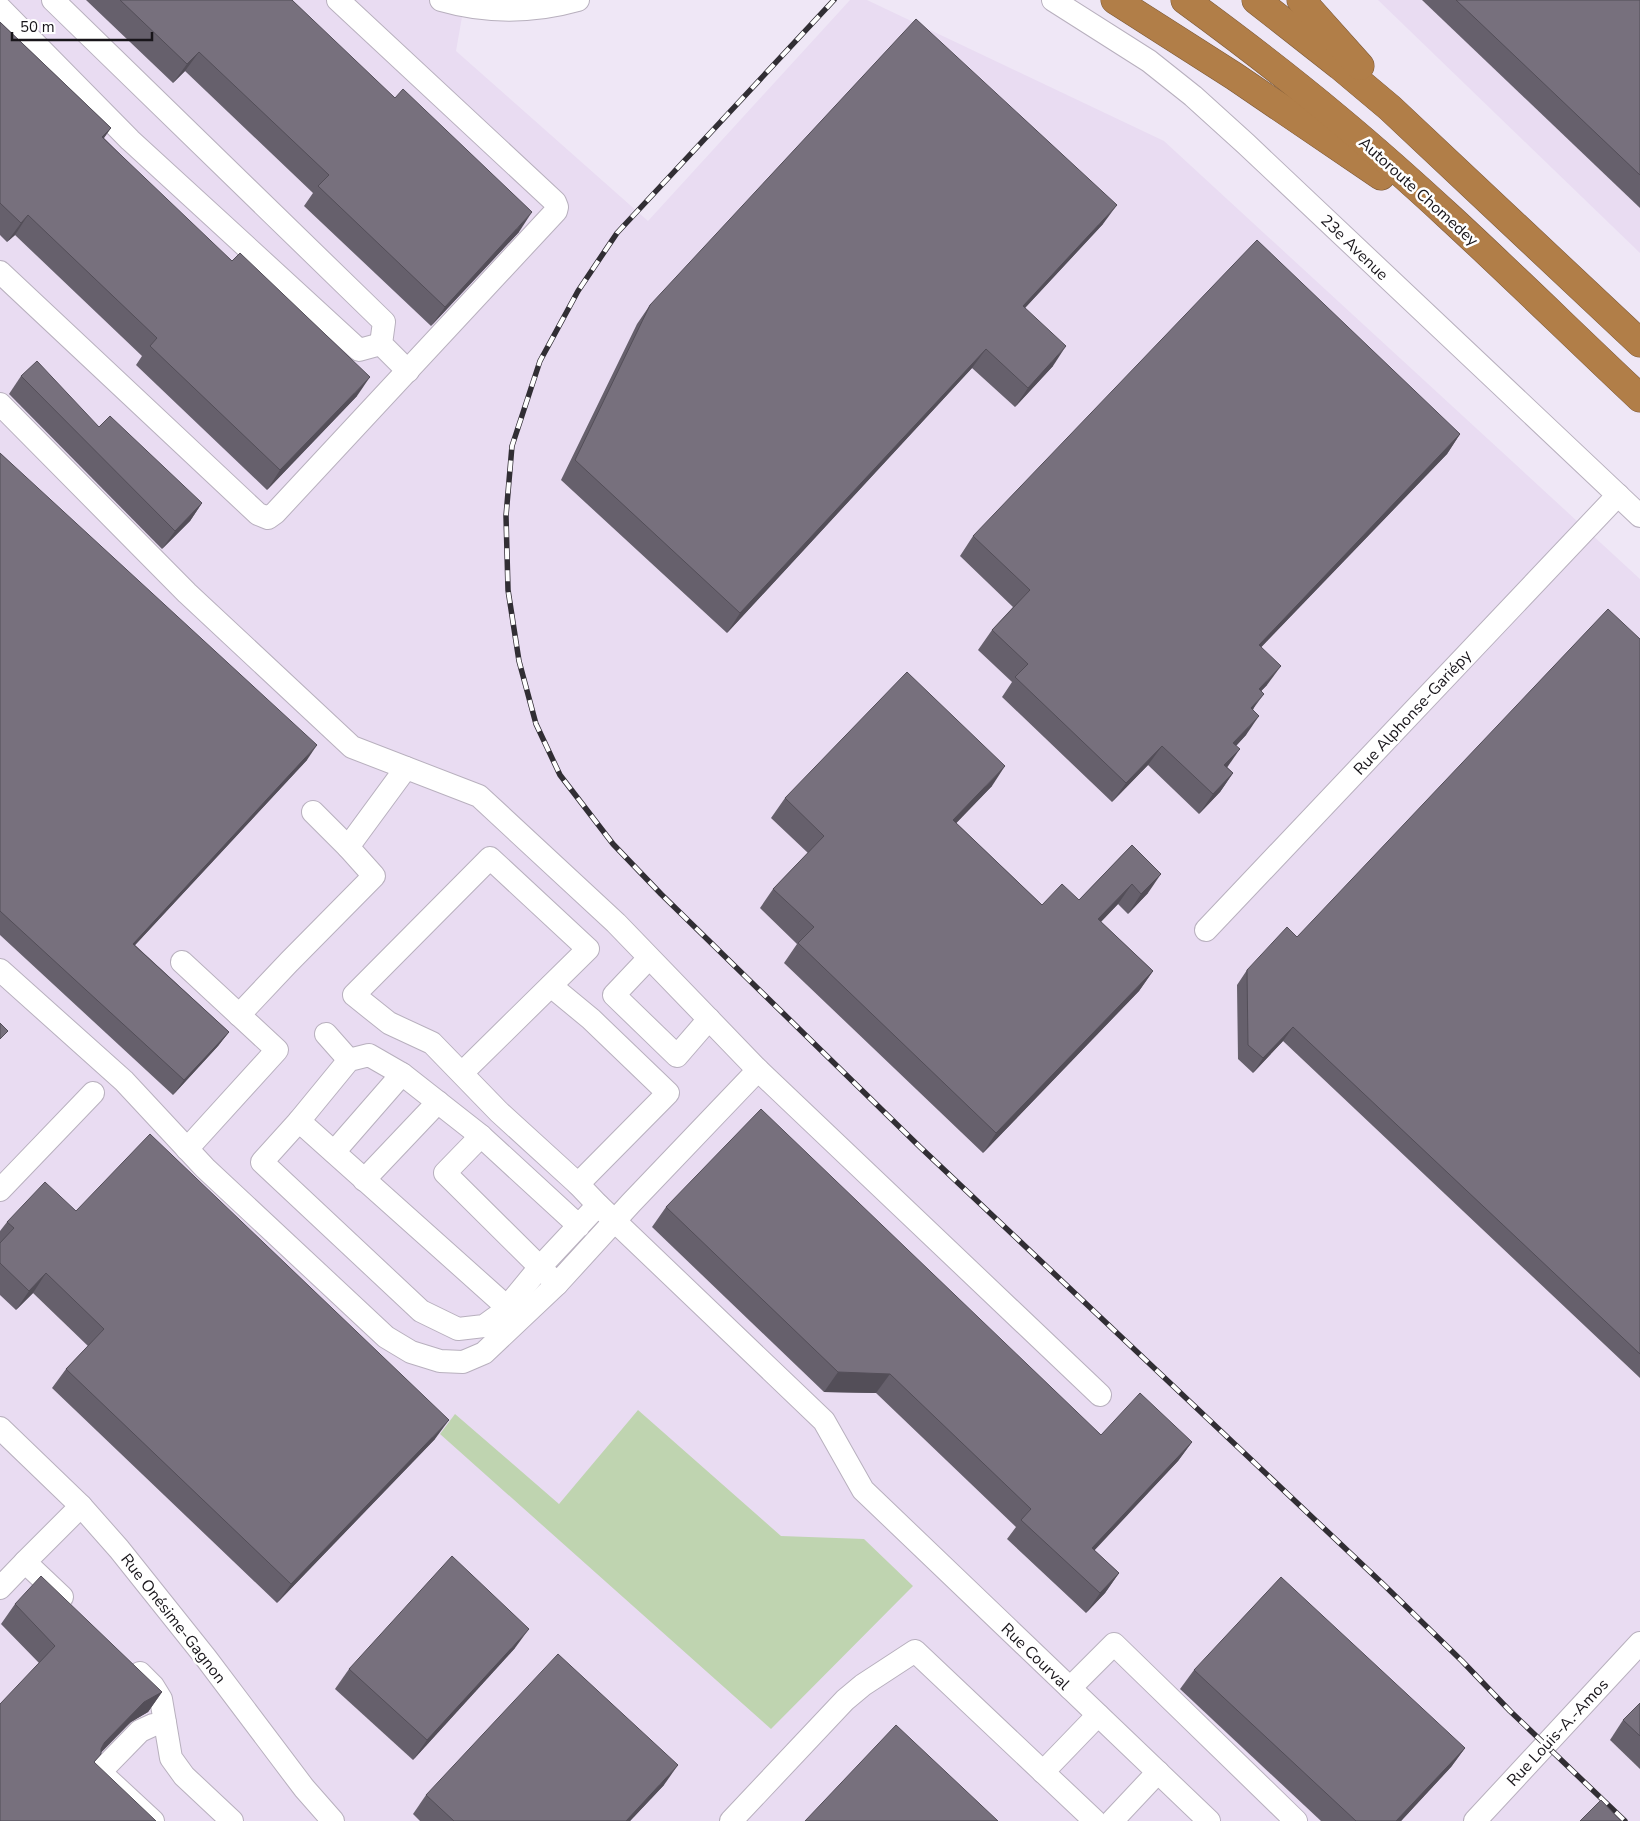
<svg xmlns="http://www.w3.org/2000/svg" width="1640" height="1821" viewBox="0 0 1640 1821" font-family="'Nunito Sans',sans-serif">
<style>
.built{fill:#e9dcf2}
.green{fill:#bfd4b0}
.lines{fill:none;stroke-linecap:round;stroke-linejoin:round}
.minor-casing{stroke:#b8b0be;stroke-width:24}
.highway-casing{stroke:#7b5938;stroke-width:29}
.minor{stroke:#fff;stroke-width:22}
.highway{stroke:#b17e48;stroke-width:28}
.rail-casing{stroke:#312e34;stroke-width:5.5}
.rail{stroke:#fff;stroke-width:4;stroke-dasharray:11;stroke-linecap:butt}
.wall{fill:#66606c}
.shaded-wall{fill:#534e58}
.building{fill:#77707d;stroke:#534e58}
.labels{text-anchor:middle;stroke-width:5;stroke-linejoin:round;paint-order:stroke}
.street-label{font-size:16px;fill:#18151a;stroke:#fff}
</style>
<rect width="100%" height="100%" fill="#efe7f6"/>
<g class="built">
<polygon points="0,0 465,0 456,51 648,221 850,0 867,0 1164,141 1640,579 1640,1821 0,1821"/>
<polygon points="1378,0 1640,0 1640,253"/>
</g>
<polygon class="green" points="638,1410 781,1536 864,1539 913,1586 771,1729 440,1434 455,1414 559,1504"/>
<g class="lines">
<defs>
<g id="minor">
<polyline points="53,0 384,322 381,344 408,371"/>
<path d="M 441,0 C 486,13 532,13 578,0"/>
<polyline points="1053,0 1149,61 1193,96 1246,144 1640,516"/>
<polyline points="0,8 130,140 359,350 381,344"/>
<polyline points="0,272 258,514 268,518 275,513 556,211 557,207 555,202 338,0"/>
<polyline points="0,404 187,593 352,747 479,796 616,923 758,1070 631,1203 557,1284 445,1173 481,1136"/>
<polyline points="313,812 348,847"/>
<polyline points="1206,930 1618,495"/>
<polyline points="649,958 614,995 677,1056 709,1019"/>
<polyline points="182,962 277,1050 187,1149"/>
<polyline points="0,970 124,1081 205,1168 386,1337 411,1352 440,1361 463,1362 484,1353 557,1284"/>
<polyline points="551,986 591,1019 668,1093 578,1184"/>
<polyline points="239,1015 289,962 374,876 348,847 406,768"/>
<polyline points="326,1034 349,1060"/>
<polyline points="758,1070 1100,1395"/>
<polyline points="462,1073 588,949 490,858 354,995 389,1023 432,1043 499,1112 578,1184 598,1205 824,1421 863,1490 1209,1821"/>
<polyline points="299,1121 507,1307"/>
<polyline points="334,1152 402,1074"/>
<polyline points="364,1180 438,1102"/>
<polyline points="0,1190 93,1093"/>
<polyline points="579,1226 481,1136 402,1074 369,1055 349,1060 299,1121 262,1162 421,1311 458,1329 484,1326 502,1313 540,1267 598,1205"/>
<polyline points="0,1428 81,1506 119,1549 206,1658 304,1788 333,1821"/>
<polyline points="0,1588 25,1562"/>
<polyline points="62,1597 25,1562 81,1506"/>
<polyline points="140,1673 153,1686 161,1699 171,1758 184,1776 232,1821"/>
<polyline points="1070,1688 1114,1644 1296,1821"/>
<polyline points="1043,1772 1098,1715"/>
<polyline points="153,1821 100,1772 140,1731 153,1725 165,1723"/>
<polyline points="731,1821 845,1700 863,1685 915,1651 1095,1821"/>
<polyline points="1112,1821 1158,1772"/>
<polyline points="1475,1821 1640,1643"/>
</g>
<g id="highway">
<polyline points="1115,0 1234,76 1381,176"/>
<path d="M 1185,0 C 1237,38 1288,77 1337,118 C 1443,206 1540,304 1640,398"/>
<polyline points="1256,0 1340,66 1390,108 1640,343"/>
<polyline points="1301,0 1360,66"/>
</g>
</defs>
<use href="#minor" class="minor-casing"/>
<use href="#highway" class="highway-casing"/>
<use href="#minor" class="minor"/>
<use href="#highway" class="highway"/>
<defs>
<polyline id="rail" points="834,0 617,233 578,291 540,361 512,446 506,516 508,590 519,661 536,724 560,775 613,844 661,894 920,1147 1384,1585 1462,1661 1510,1711 1625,1821"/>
</defs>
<use href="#rail" class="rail-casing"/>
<use href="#rail" class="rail"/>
</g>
<g class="wall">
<polygon points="86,0 292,0 519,232 431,326 304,206 313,193 185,71 173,83"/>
<polygon points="1422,0 1640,0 1640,208"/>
<polygon points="0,22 111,128 104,138 357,396 267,490 136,365 142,356 15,235 7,242 0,235"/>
<polygon points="1103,224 1025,308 1053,366 1015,407 972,368 727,633 561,480 637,324 650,305"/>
<polygon points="21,376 99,427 202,503 190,521 162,549 9,394"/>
<polygon points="1460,434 1447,454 1261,647 1267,685 1261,691 1253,710 1246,735 1236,746 1227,767 1233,773 1220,792 1199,814 1148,765 1112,802 1002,697 1012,682 978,650 992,630 1013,607 960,556 973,536"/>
<polygon points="0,453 307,760 135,945 229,1032 218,1046 173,1095 0,935"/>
<polygon points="1640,639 1640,1378 1283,1041 1253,1073 1238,1059 1237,985 1247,970 1297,937"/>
<polygon points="992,786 956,823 1042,905 1079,900 1132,845 1148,893 1128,914 1118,904 1101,922 1153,971 1139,991 983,1153 784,963 797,944 760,908 773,889 808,853 771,818 785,798"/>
<polygon points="666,1207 1101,1435 1192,1442 1178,1461 1094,1550 1119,1573 1105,1593 1086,1613 1007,1539 1016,1527 876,1393 824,1392 652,1227"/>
<polygon points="76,1211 435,1439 277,1603 52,1388 66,1369 88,1346 33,1293 16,1310 0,1295 0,1231 7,1222"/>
<polygon points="15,1604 162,1692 148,1712 131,1722 0,1821 39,1663 1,1624"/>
<polygon points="515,1648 413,1760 335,1689 349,1669"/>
<polygon points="1194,1670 1465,1748 1451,1767 1401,1821 1321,1821 1180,1689"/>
<polygon points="1640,1703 1640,1769 1610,1740 1623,1720"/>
<polygon points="664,1785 630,1821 420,1821 413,1814 426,1795"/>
</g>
<g class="shaded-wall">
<polygon points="199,52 185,71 173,83 187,64"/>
<polygon points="111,128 97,147 102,137"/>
<polygon points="1117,205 1103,224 1009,325 1023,306"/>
<polygon points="532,212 519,232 431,326 445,307"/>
<polygon points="28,215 15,235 7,242 21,223"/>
<polygon points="1066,346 1053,366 1015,407 1028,388"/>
<polygon points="986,349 972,368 727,633 740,613"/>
<polygon points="370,377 357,396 267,490 280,470"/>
<polygon points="1460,434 1447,454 1245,664 1259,645"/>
<polygon points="202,503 190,521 162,549 175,531"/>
<polygon points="1281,666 1267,685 1245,708 1259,689"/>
<polygon points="1264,694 1250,713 1251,708"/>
<polygon points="1259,716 1246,735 1220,763 1233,743"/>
<polygon points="317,745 307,760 123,958 133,944"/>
<polygon points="1162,746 1148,765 1112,802 1126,783"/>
<polygon points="1240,749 1226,769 1224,765"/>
<polygon points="1005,766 992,786 940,840 953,820"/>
<polygon points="1233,773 1220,792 1199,814 1213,794"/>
<polygon points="1161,874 1148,893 1128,914 1141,894"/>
<polygon points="1132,884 1118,904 1084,939 1098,919"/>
<polygon points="1153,971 1139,991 983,1153 996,1133"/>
<polygon points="1293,1027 1283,1041 1253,1073 1263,1058"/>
<polygon points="229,1032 218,1046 173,1095 184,1080"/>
<polygon points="46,1273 33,1293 16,1310 29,1291"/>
<polygon points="838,1372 890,1374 876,1393 824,1392"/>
<polygon points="449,1420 435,1439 277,1603 291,1584"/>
<polygon points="1192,1442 1178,1461 1078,1568 1092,1548"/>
<polygon points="1119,1573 1105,1593 1086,1613 1100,1593"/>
<polygon points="529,1629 515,1648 413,1760 427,1740"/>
<polygon points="162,1692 148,1712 131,1722 91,1763 104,1743 144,1702"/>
<polygon points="1465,1748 1451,1767 1401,1821 1396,1821"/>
<polygon points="678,1765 664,1785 630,1821 626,1821"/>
</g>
<g class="building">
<polygon points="120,0 292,0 395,98 403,89 532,212 445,307 318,186 329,175 199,52 187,64"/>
<polygon points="1456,0 1640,0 1640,175"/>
<polygon points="916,19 1117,205 1023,306 1066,346 1028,388 986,349 740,613 575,460 650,305"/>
<polygon points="0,22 111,128 102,137 232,261 240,253 370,377 280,470 150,346 157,338 28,215 21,223 0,203"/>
<polygon points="1257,240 1460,434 1259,645 1281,666 1259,689 1264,694 1251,708 1259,716 1233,743 1240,749 1224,765 1233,773 1213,794 1162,746 1126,783 1015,677 1028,664 992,630 1030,590 973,536"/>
<polygon points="37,361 99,427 110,416 202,503 175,531 21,376"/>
<polygon points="0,453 317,745 133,944 229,1032 184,1080 0,911"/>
<polygon points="1608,609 1640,639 1640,1354 1293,1027 1263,1058 1248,1045 1247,970 1287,927 1297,937"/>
<polygon points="907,672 1005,766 953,820 1042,905 1062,884 1079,900 1132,845 1161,874 1141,894 1132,884 1098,919 1153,971 996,1133 798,943 814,927 773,889 824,836 785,798"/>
<polygon points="0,1023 8,1031 0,1039"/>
<polygon points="761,1109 1101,1435 1140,1393 1192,1442 1092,1548 1119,1573 1100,1593 1021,1520 1031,1509 890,1374 838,1372 666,1207"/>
<polygon points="150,1134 449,1420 291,1584 66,1369 104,1329 46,1273 29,1291 0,1263 0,1243 14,1228 7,1222 45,1182 76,1211"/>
<polygon points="452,1556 529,1629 427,1740 349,1669"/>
<polygon points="41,1576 162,1692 144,1702 104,1743 101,1749 101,1754 94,1762 156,1821 0,1821 0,1704 55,1646 15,1604"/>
<polygon points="1281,1577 1465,1748 1396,1821 1356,1821 1194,1670"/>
<polygon points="558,1654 678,1765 626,1821 454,1821 426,1795"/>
<polygon points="1640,1703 1640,1736 1623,1720"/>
<polygon points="896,1725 998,1821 805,1821"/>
<polygon points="1601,1800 1621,1821 1580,1821"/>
</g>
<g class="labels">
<g class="street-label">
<text transform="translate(1419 191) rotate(42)" y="6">Autoroute Chomedey</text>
<text transform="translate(1355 247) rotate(44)" y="6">23e Avenue</text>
<text transform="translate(1412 712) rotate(-47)" y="6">Rue Alphonse-Gariépy</text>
<text transform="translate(174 1618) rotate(52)" y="6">Rue Onésime-Gagnon</text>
<text transform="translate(1036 1656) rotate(44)" y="6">Rue Courval</text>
<text transform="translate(1557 1732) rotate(-47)" y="6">Rue Louis-A.-Amos</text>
</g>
</g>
<path d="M12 32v8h140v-8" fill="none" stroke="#18151a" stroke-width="2.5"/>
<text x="20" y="32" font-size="15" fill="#18151a" stroke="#ffffff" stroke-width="4" paint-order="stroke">50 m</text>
</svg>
